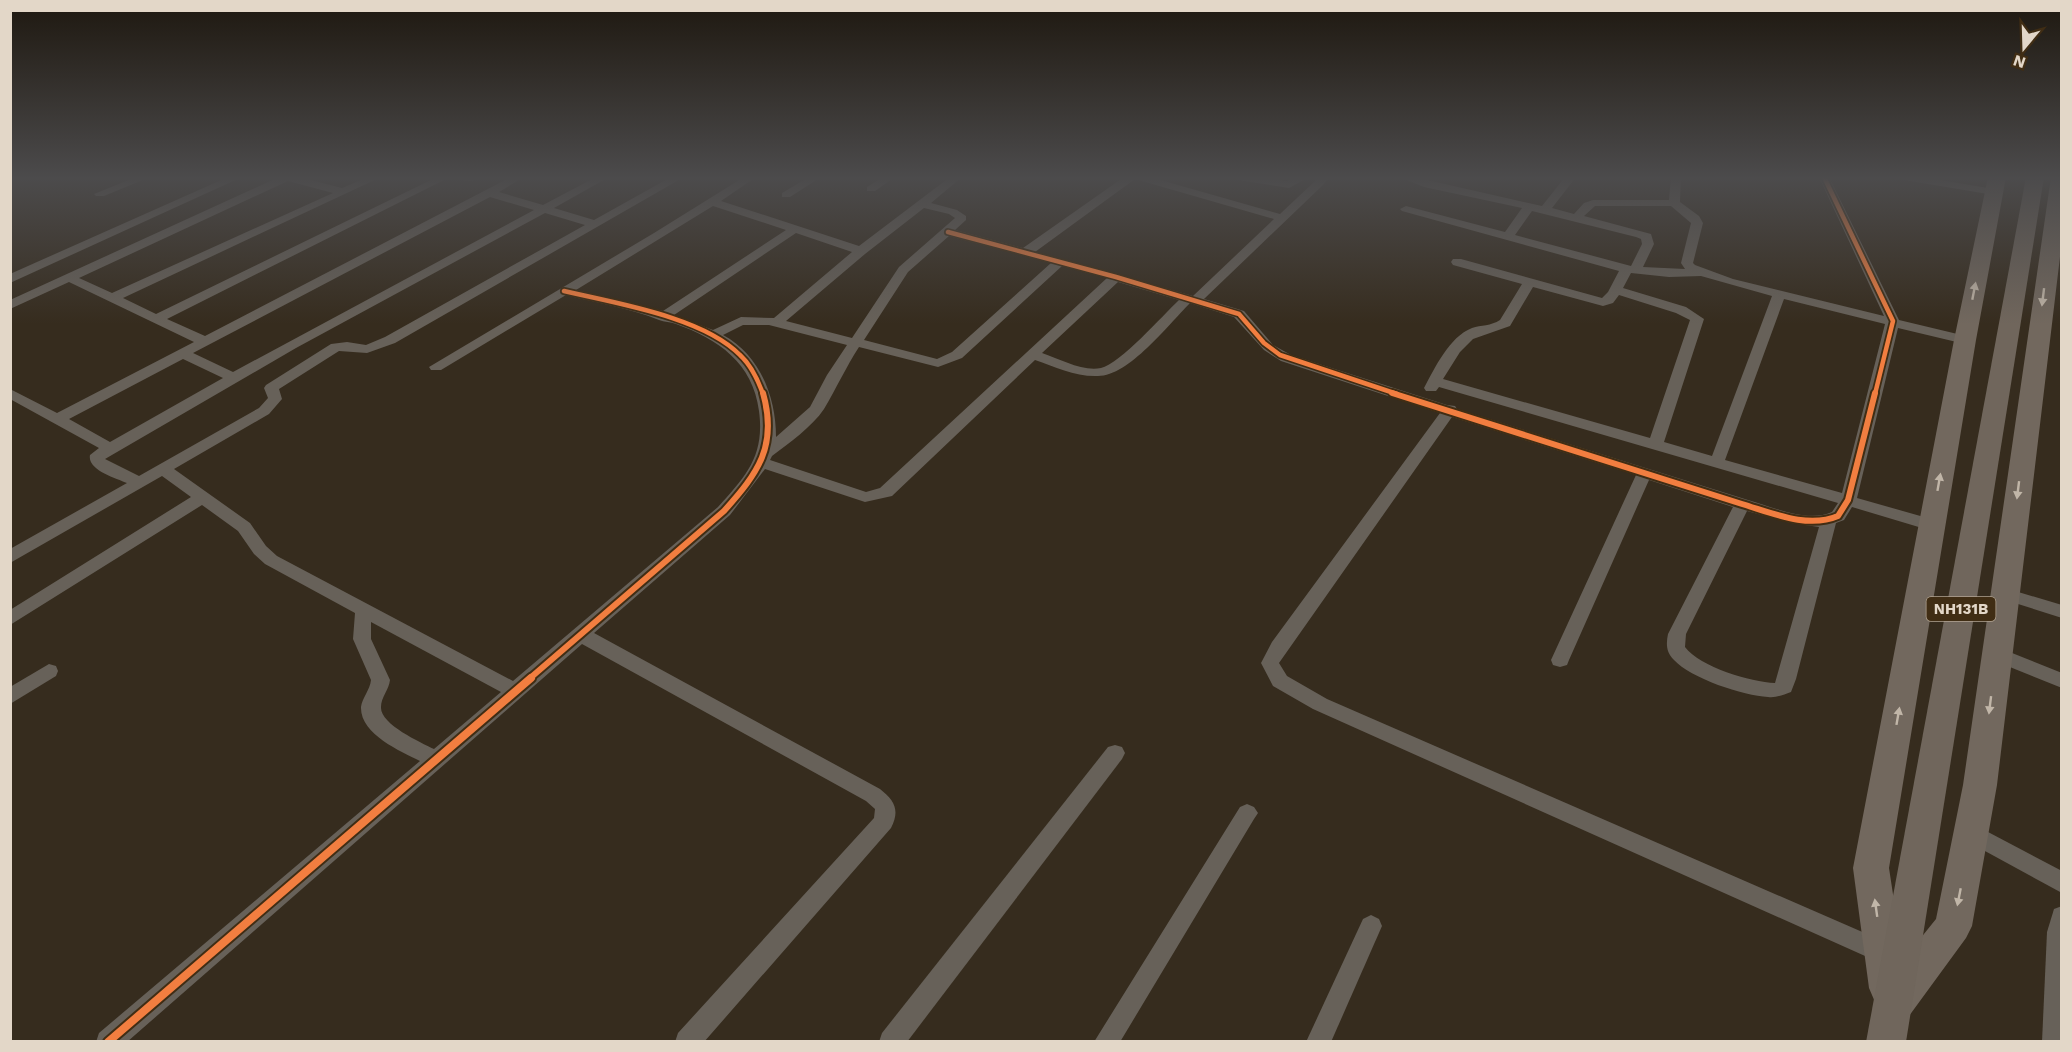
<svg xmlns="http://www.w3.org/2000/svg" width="2072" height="1052" viewBox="0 0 2072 1052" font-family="'Work Sans',sans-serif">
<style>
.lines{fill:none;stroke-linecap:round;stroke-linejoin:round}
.minor{fill:#676159;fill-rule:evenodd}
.primary{fill:#72685e;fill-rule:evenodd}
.trunk{fill:#70665c;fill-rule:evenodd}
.cycleway-far2-casing{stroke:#402d14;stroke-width:8}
.cycleway-far1-casing{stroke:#402d14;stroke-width:10}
.cycleway-casing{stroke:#402d14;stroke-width:12}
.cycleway-far2{stroke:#f27e40;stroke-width:4.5}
.cycleway-far1{stroke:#f27e40;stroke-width:6}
.cycleway{stroke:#f27e40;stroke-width:8}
.oneway{fill:#c1b6a8}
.labels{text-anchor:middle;stroke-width:5;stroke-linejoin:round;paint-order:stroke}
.shield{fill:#402d14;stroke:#b2a492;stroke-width:1.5}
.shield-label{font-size:15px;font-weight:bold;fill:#e3d7c8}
</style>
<rect width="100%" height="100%" fill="#362c1e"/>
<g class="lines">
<g class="minor">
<polygon points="136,177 150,177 104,196 96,196 94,194"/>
<polygon points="228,177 242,177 10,283 10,274"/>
<path d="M 279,177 L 299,177 L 342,188 L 368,177 L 381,177 L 123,298 L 156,314 L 437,177 L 450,177 L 167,319 L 205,336 L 511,177 L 524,177 L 499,192 L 543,205 L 596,177 L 609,177 L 554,208 L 594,220 L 671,177 L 684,177 L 395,343 L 367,353 L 339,351 L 279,389 L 282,399 L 269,414 L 174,469 L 250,523 L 266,546 L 277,556 L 513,681 L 718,507 C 746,476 765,456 759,411 C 753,363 718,339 676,324 C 671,322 664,322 659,320 C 630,308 597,303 566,295 L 441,370 L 431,370 L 429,367 L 654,233 L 744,177 L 756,177 L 721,201 L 859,246 L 950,177 L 962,177 L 931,203 L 957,210 L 966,216 L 966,220 L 955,230 L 1023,248 L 1124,177 L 1150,177 L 1280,214 L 1315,181 L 1314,177 L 1326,177 L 1328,179 L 1323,185 L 1204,299 L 1244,311 L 1273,345 L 1291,355 L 1447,405 L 1455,406 L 1457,409 L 1748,500 C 1773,507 1807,523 1832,512 L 1838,503 L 1439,387 L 1436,391 L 1426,391 L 1424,388 C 1435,368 1449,337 1472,328 C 1481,325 1491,326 1500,320 L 1522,284 L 1453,265 L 1451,262 L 1453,259 L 1461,259 L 1602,298 L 1608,292 L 1619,271 L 1402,211 L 1400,209 L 1406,206 L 1505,232 L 1522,208 L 1424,187 L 1399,177 L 1414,177 L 1542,206 L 1565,177 L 1576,177 L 1552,208 L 1574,214 L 1584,203 L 1593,200 L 1669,200 L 1671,177 L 1681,177 L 1680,202 L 1699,216 L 1703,223 L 1693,263 L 1695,265 L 1733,279 L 1884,316 L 1819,177 L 1829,177 L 1899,320 L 1970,337 L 1972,340 L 1965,344 L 1898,328 L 1857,498 L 1938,521 L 1940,525 L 1938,529 L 1932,531 L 1852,507 L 1844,520 L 1836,523 L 1796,679 L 1791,692 C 1783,695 1776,698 1768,697 C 1744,696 1690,678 1674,660 C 1666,652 1666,644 1668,634 L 1733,507 L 1649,480 L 1569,660 L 1567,665 L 1560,667 L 1553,665 L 1551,660 L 1636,475 L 1452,417 L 1279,663 L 1287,676 L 1327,699 L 1890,944 L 1894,952 L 1890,960 L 1882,963 L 1874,960 L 1313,709 L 1273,686 L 1261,663 L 1272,642 L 1440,413 L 1281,361 L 1264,350 L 1234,317 L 1190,303 C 1168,325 1129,376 1098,376 C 1076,377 1055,367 1035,360 L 892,496 L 865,502 L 765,469 L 730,515 L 594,633 L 880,789 C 895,801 900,810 891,828 L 704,1042 L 675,1042 L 678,1033 L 874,818 L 875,809 L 866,801 L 582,644 L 127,1042 L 96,1042 L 99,1033 L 420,761 C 400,751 360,734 361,707 C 362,698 370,690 371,680 L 353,639 L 355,613 L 265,564 L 254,554 L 238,531 L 202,505 L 10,625 L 10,610 L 191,497 L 162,476 L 10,563 L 10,549 L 127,483 C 116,478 87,470 90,455 L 99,448 L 10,399 L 10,389 L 57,413 L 194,342 L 69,282 L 10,309 L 10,300 ZM 1135,179 L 1274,219 L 1193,296 L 1035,252 ZM 288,181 L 333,193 L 112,293 L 79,278 ZM 490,197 L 534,210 L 233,372 L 193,353 ZM 713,206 L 786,230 L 663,311 L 576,290 ZM 1595,206 L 1671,206 L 1691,223 L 1681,263 L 1685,269 L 1643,267 L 1654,244 L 1651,234 L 1584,216 ZM 924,208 L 949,214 L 955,218 L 899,267 L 852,338 L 786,321 L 865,254 ZM 1532,211 L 1636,237 L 1641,239 L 1642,244 L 1631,266 L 1515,235 ZM 545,213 L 585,225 L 385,337 L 366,345 L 347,342 L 331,344 L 266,385 L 264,388 L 268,398 L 259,408 L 139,476 L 105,459 L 296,348 ZM 796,233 L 852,252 L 774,318 L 741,317 L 713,330 L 674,315 ZM 949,236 L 1051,263 L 952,352 L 937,359 L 864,340 L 908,272 ZM 1062,266 L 1107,278 L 880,488 L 866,492 L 770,460 L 772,456 C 789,443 812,427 824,409 C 836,389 846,367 859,347 L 938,367 L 962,358 ZM 1631,273 L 1669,277 L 1701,276 L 1772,296 L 1712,456 L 1664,442 L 1704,319 L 1686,307 L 1623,288 ZM 1118,282 L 1179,300 C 1163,315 1120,364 1101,368 C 1083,372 1060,359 1042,353 ZM 1533,287 L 1603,306 L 1613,303 L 1619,295 L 1676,313 L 1690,320 L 1650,438 L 1443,379 L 1460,352 L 1473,339 L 1510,326 ZM 1784,299 L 1885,324 L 1842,493 L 1725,460 ZM 743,325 L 769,325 L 847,345 L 827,375 L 810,407 L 776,437 C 776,397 760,355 723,335 ZM 183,359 L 223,378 L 110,442 L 69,419 ZM 1747,511 L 1791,523 L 1819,527 L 1775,683 C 1751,682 1700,667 1685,647 L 1686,634 ZM 371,622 L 501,692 L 434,749 C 420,742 380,724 381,707 C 381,697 389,690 390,680 L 371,639 Z"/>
<path d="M 456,177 L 483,177 C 477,182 461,182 456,177 Z"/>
<polygon points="809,177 821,177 790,197 782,197 782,193"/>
<polygon points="883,177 895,177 875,191 867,191 867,187"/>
<polygon points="1233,177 1257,177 1287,181 1296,177 1309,177 1289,188 1238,180"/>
<polygon points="1899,177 1922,177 1994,189 2000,192 1994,195 1904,180"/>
<polygon points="2005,588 2062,605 2062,618 1999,598 1996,594 1999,590"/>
<polygon points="1997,647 2062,673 2062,688 1990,659 1988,654 1990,649"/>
<polygon points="49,664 56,666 58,671 56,676 10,704 10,687"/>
<polygon points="1115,745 1122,747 1125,753 1122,759 907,1042 879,1042 882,1033 1108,747"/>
<polygon points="1247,804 1254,807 1258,813 1254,819 1120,1042 1094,1042 1240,807"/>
<polygon points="1971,823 2062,871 2062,893 1963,839 1960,832 1963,825"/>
<polygon points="2062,906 2062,1042 2042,1042 2047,932 2054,909"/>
<polygon points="1371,915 1379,919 1382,926 1331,1042 1306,1042 1363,919"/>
</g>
<polygon class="primary" points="1988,177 2006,177 1976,340 1889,868 1903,960 1936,919 1963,785 2051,177 2062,177 2062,240 1997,785 1972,926 1966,938 1909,1016 1895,1021 1881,1016 1869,988 1853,868 1954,340"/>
<polygon class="trunk" points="2026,177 2044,177 1906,1042 1866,1042"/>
<defs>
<g id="cycleway-far2">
<polyline points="1824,177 1893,321 1875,394"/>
<polyline points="948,232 1116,277 1239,314 1264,343 1280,355 1397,394"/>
<path d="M 564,291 C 615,303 703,317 740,355 C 751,365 758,380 763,394"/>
</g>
<g id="cycleway-far1">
<path d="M 1392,393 L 1742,504 C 1772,513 1808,529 1838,516 L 1848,500 L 1875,393"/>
<path d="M 529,679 L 724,511 C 758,473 778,446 763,393"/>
</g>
<polyline id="cycleway" points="108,1042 531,678"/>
</defs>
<use href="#cycleway-far2" class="cycleway-far2-casing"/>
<use href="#cycleway-far1" class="cycleway-far1-casing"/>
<use href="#cycleway" class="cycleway-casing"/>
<use href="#cycleway-far2" class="cycleway-far2"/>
<use href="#cycleway-far1" class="cycleway-far1"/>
<use href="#cycleway" class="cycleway"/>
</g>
<defs><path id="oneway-solid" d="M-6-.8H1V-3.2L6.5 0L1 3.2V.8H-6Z" transform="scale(1.5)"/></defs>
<g class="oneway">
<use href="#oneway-solid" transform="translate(1974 291) rotate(-79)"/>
<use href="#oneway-solid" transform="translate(2043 297) rotate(97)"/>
<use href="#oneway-solid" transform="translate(1939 482) rotate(-80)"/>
<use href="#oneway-solid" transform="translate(2018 490) rotate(97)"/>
<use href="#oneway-solid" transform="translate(1990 705) rotate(97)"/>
<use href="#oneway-solid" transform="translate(1898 716) rotate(-80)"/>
<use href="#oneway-solid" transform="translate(1959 897) rotate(101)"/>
<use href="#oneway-solid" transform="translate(1876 908) rotate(-98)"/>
</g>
<linearGradient id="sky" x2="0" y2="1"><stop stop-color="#1e1810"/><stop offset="0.55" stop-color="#4c4b4c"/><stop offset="1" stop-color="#4c4b4c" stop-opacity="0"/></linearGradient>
<rect width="2072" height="324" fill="url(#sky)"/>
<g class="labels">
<rect class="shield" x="1926.5" y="597" width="69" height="24" rx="4.5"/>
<g class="shield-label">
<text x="1961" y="614">NH131B</text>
</g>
</g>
<rect width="2072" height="1052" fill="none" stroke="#e3d7c8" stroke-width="24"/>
<g transform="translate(2024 48) rotate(199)" stroke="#402d14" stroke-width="4.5" paint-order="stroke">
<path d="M0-4.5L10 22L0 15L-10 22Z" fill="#e3d7c8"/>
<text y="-9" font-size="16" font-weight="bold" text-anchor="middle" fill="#e3d7c8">N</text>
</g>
</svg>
